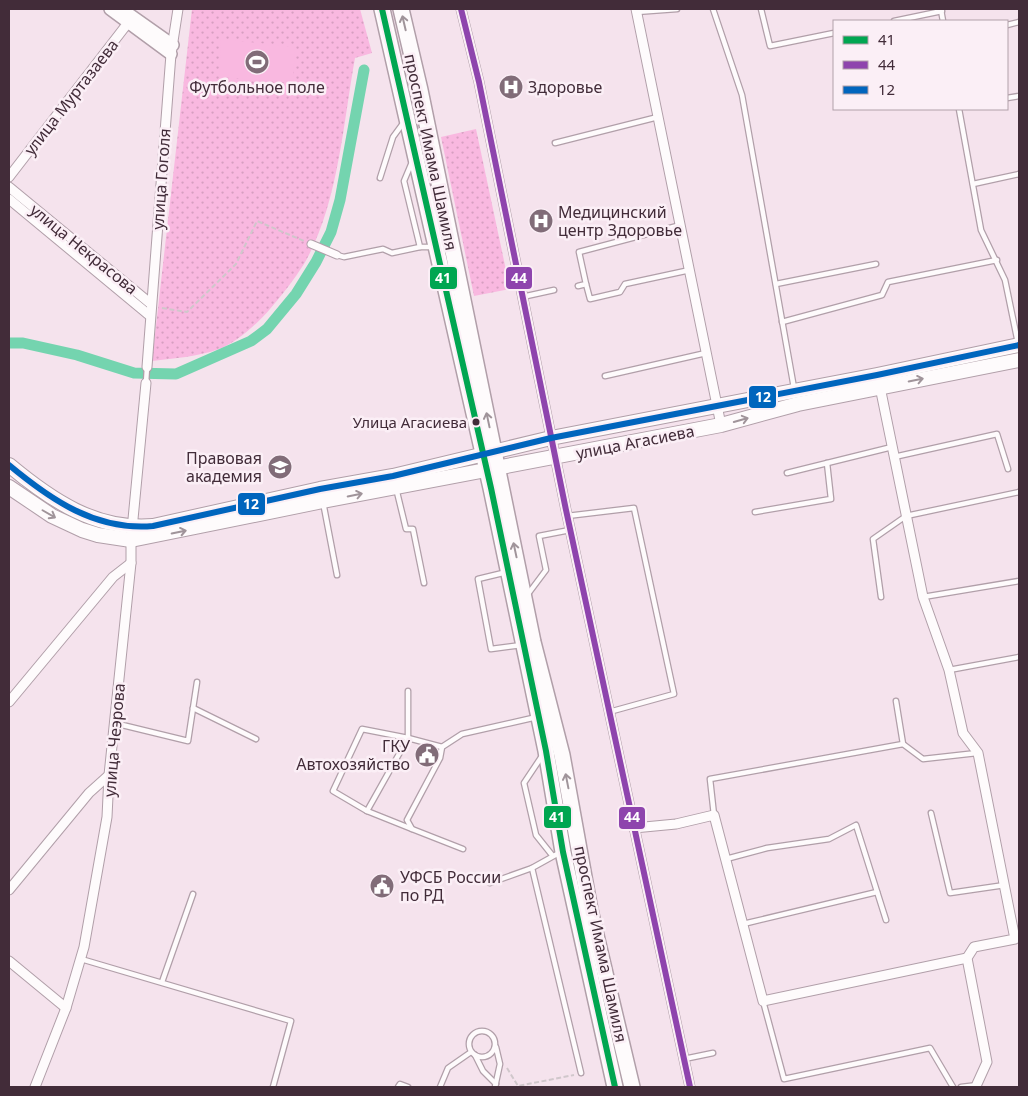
<svg xmlns="http://www.w3.org/2000/svg" width="1028" height="1096" viewBox="0 0 1028 1096" font-family="'Noto Sans',sans-serif">
<style>
.green{fill:url(#green-dots)}
.pitch{fill:#f9b8e0}
.lines{fill:none;stroke-linecap:round;stroke-linejoin:round}
.canal{stroke:#74d4af;stroke-width:11}
.service-casing{stroke:#b19fa9;stroke-width:7}
.pedestrian-casing{stroke:#b19fa9;stroke-width:9}
.minor-casing{stroke:#b19fa9;stroke-width:11}
.tertiary-casing{stroke:#b19fa9;stroke-width:14}
.secondary-casing{stroke:#b19fa9;stroke-width:16}
.primary-casing{stroke:#b19fa9;stroke-width:18}
.path{stroke:#d0c7cb;stroke-width:2;stroke-dasharray:5 2.5;stroke-linecap:butt}
.service{stroke:#fefbfc;stroke-width:4.5}
.pedestrian{stroke:#fefbfc;stroke-width:7}
.minor{stroke:#fefbfc;stroke-width:9}
.tertiary{stroke:#fefbfc;stroke-width:11}
.secondary{stroke:#fefbfc;stroke-width:14}
.primary{stroke:#fefbfc;stroke-width:15}
.bus-1-casing{stroke:#fbeff6;stroke-width:10}
.bus-2-casing{stroke:#fbeff6;stroke-width:10}
.bus-3-casing{stroke:#fbeff6;stroke-width:10}
.bus-1{stroke:#00a651;stroke-width:6}
.bus-2{stroke:#8e44ad;stroke-width:6}
.bus-3{stroke:#0065bd;stroke-width:6}
.oneway{stroke:#a0949a}
.bus-dot{fill:#422c39;stroke:#fbeff6;stroke-width:2}
.labels{text-anchor:middle;stroke-width:5;stroke-linejoin:round;paint-order:stroke}
.bus-label{font-size:15px;fill:#422c39;stroke:#fbeff6;text-anchor:end}
.poi-label{font-size:16px;fill:#422c39;stroke:#fbeff6;text-anchor:start}
.street-label{font-size:16px;fill:#422c39;stroke:#fbeff6}
.line-badge{stroke:#fbeff6;stroke-width:2}
.badge-label{font-size:14px;text-anchor:middle;font-weight:bold;fill:#fff}
</style>
<defs>
<pattern id="green-dots" width="8" height="8" patternUnits="userSpaceOnUse" patternTransform="scale(1.25)"><rect width="8" height="8" fill="#f9b8e0"/><path d="M2 2h.1M6 6h.1" fill="none" stroke="#d79ec1" stroke-width="1.8" stroke-linecap="round"/></pattern>
</defs>
<rect width="100%" height="100%" fill="#f5e3ed"/>
<g class="green">
<path d="M 192,9 L 360,9 L 372,53 L 355,58 C 343,124 338,206 304,264 C 294,280 282,295 270,309 C 258,323 236,343 219,349 C 197,357 175,358 152,361 Z"/>
<polygon points="476,129 510,289 474,296 441,137"/>
</g>
<polygon class="pitch" points="221,39 295,47 293,83 219,77"/>
<g class="lines">
<polyline class="canal" points="9,343 23,343 77,355 134,373 176,374 251,341 267,329 296,294 316,262 331,232 340,200 364,70"/>
<defs>
<g id="service">
<polyline points="713,9 742,95 794,388"/>
<polyline points="761,9 770,46 834,33"/>
<polyline points="941,10 943,21"/>
<polyline points="636,12 677,9"/>
<polyline points="894,21 942,11"/>
<polyline points="1007,25 1019,22"/>
<polyline points="1007,98 1019,96"/>
<polyline points="959,109 981,230 1005,280 1018,343"/>
<polyline points="555,143 658,117"/>
<polyline points="412,162 404,181 420,247 434,247"/>
<polyline points="380,178 393,137 404,122"/>
<polyline points="973,184 1019,174"/>
<polyline points="337,255 344,257 383,249 392,253 420,247"/>
<polyline points="586,284 590,299 620,292 625,284 690,270"/>
<polyline points="776,284 876,264"/>
<polyline points="578,286 586,284 579,252 681,225"/>
<polyline points="522,297 554,290"/>
<polyline points="782,322 882,295 888,282 997,260"/>
<polyline points="605,376 706,353"/>
<polyline points="146,383 147,367"/>
<polyline points="894,457 997,434 1008,469"/>
<polyline points="787,473 892,447"/>
<polyline points="396,488 406,529 413,529 424,583"/>
<polyline points="323,502 337,575"/>
<polyline points="755,512 831,499 827,463"/>
<polyline points="567,516 634,508 674,694 609,712"/>
<polyline points="507,572 478,579 491,649 522,645"/>
<polyline points="528,594 546,570 539,536 570,530"/>
<polyline points="881,597 873,539 906,516 1019,492"/>
<polyline points="923,597 1019,581"/>
<polyline points="949,670 1019,657"/>
<polyline points="896,701 903,744"/>
<polyline points="193,708 256,739"/>
<polyline points="114,723 188,741 197,682"/>
<polyline points="542,756 524,783 536,835 552,855"/>
<polyline points="367,811 333,791 362,729 408,738 408,691"/>
<polyline points="931,813 950,893 1005,885"/>
<polyline points="714,815 710,779 903,744 923,759 977,753"/>
<polyline points="412,829 367,811 408,738 442,747"/>
<polyline points="463,849 412,829 407,820 440,758 442,747 462,734 537,717"/>
<polyline points="559,853 532,868 581,1073"/>
<polyline points="726,859 767,848 829,839 856,825 886,920"/>
<polyline points="490,883 532,868"/>
<polyline points="743,924 877,892"/>
<polyline points="81,959 291,1021 273,1087"/>
<polyline points="162,982 193,894"/>
<polyline points="763,1001 784,1079 930,1048 953,1087"/>
<circle cx="482" cy="1044" r="13"/>
<polyline points="475,1055 483,1071 496,1084"/>
<polyline points="684,1059 713,1053"/>
<polyline points="398,1087 400,1084 408,1087"/>
<polyline points="440,1087 448,1068 471,1052"/>
<polyline points="495,1087 500,1064 496,1047"/>
<polyline points="961,1087 978,1085"/>
</g>
<polyline id="pedestrian" points="311,244 337,255"/>
<g id="minor">
<polyline points="461,9 479,82 566,510 690,1087"/>
<polyline points="636,9 721,425"/>
<polyline points="9,177 131,19"/>
<polyline points="9,187 151,304"/>
<polyline points="9,199 149,315"/>
<polyline points="147,367 171,54 178,9"/>
<polyline points="879,382 923,597 949,670 963,733 978,753 1015,939 974,947 967,958 987,1062 977,1084"/>
<polyline points="9,702 113,577 131,563"/>
<polyline points="634,828 676,824 714,815 763,1001 967,958"/>
<polyline points="9,890 89,793 109,775"/>
<polyline points="9,961 66,1008"/>
<polyline points="35,1087 66,1008 84,947 107,817 109,775 131,563 131,540 146,383"/>
</g>
<g id="tertiary">
<polyline points="110,9 171,54"/>
<polyline points="122,9 173,45"/>
</g>
<g id="secondary">
<path d="M 9,465 C 51,500 96,531 153,526 L 320,489 L 393,476 L 551,438 L 877,375 L 1019,345"/>
<polyline points="9,487 52,516 82,530 98,535 131,540 323,501 721,425 798,404 1019,360"/>
</g>
<g id="primary">
<polyline points="382,9 491,488 546,751 563,852 615,1087"/>
<polyline points="401,9 420,90 533,642 562,755 590,910 632,1087"/>
</g>
</defs>
<use href="#service" class="service-casing"/>
<use href="#pedestrian" class="pedestrian-casing"/>
<use href="#minor" class="minor-casing"/>
<use href="#tertiary" class="tertiary-casing"/>
<use href="#secondary" class="secondary-casing"/>
<use href="#primary" class="primary-casing"/>
<g class="path">
<polyline points="162,308 187,312 236,264 257,221 304,241"/>
<polyline points="507,1068 518,1086 574,1075"/>
</g>
<use href="#service" class="service"/>
<use href="#pedestrian" class="pedestrian"/>
<use href="#minor" class="minor"/>
<use href="#tertiary" class="tertiary"/>
<use href="#secondary" class="secondary"/>
<use href="#primary" class="primary"/>
<defs>
<polyline id="bus-1" points="382,9 491,488 546,751 563,852 615,1087"/>
<polyline id="bus-2" points="461,9 479,82 566,510 690,1087"/>
<path id="bus-3" d="M 9,465 C 51,500 96,531 153,526 L 320,489 L 393,476 L 551,438 L 877,375 L 1019,345"/>
</defs>
<use href="#bus-1" class="bus-1-casing"/>
<use href="#bus-2" class="bus-2-casing"/>
<use href="#bus-3" class="bus-3-casing"/>
<use href="#bus-1" class="bus-1"/>
<use href="#bus-2" class="bus-2"/>
<use href="#bus-3" class="bus-3"/>
</g>
<defs><path id="oneway-shaft" d="M-6 0H5M1.5-3L5.5 0L1.5 3" fill="none" stroke-width="1.6" stroke-linecap="round" stroke-linejoin="round" transform="scale(1.25)"/></defs>
<g class="oneway">
<use href="#oneway-shaft" transform="translate(404 23) rotate(-103)"/>
<use href="#oneway-shaft" transform="translate(916 380) rotate(-11)"/>
<use href="#oneway-shaft" transform="translate(488 420) rotate(-102)"/>
<use href="#oneway-shaft" transform="translate(741 420) rotate(-16)"/>
<use href="#oneway-shaft" transform="translate(355 495) rotate(-11)"/>
<use href="#oneway-shaft" transform="translate(49 514) rotate(30)"/>
<use href="#oneway-shaft" transform="translate(179 532) rotate(-12)"/>
<use href="#oneway-shaft" transform="translate(515 550) rotate(-102)"/>
<use href="#oneway-shaft" transform="translate(567 781) rotate(-101)"/>
</g>
<defs>
<symbol id="stadium-disc" viewBox="-11 -11 22 22"><circle r="9.5" fill="#816c78" stroke="#fbeff6"/><path d="M0-5a6.5 5 0 1 0 0 10a6.5 5 0 1 0 0-10ZM-3.5-1.8h7v3.6h-7Z" fill="#fff"/></symbol>
<symbol id="hospital-disc" viewBox="-11 -11 22 22"><circle r="9.5" fill="#816c78" stroke="#fbeff6"/><path d="M-5-5h3v3.5h4V-5h3V5h-3V1.5h-4V5h-3Z" fill="#fff"/></symbol>
<symbol id="university-disc" viewBox="-11 -11 22 22"><circle r="9.5" fill="#816c78" stroke="#fbeff6"/><path d="M0-5L7-2L0 1L-7-2ZM-4 1L0 2.5L4 1V4Q0 6-4 4Z" fill="#fff"/></symbol>
<symbol id="civic-disc" viewBox="-11 -11 22 22"><circle r="9.5" fill="#816c78" stroke="#fbeff6"/><path d="M-.6-6.5H3V-4.5H.6V-3L4-1V1h2V6H-6V1h2V-1L-.6-3ZM-1.2 2.5V6h2.4V2.5Z" fill="#fff"/></symbol>
</defs>
<g fill-rule="evenodd">
<use href="#stadium-disc" x="243" y="48" width="28" height="28"/>
<use href="#hospital-disc" x="497" y="73" width="28" height="28"/>
<use href="#hospital-disc" x="527" y="207" width="28" height="28"/>
<use href="#university-disc" x="266" y="453" width="28" height="28"/>
<use href="#civic-disc" x="413" y="741" width="28" height="28"/>
<use href="#civic-disc" x="368" y="872" width="28" height="28"/>
</g>
<circle class="bus-dot" cx="476" cy="422" r="4.5"/>
<g class="labels">
<g class="bus-label">
<text x="467" y="428">Улица Агасиева</text>
</g>
<g class="poi-label">
<text x="257" y="93" text-anchor="middle">Футбольное поле</text>
<text x="528" y="93">Здоровье</text>
<text x="558" y="218">Медицинский<tspan x="558" dy="18">центр Здоровье</tspan></text>
<text x="262" y="464" text-anchor="end">Правовая<tspan x="262" dy="18">академия</tspan></text>
<text x="410" y="752" text-anchor="end">ГКУ<tspan x="410" dy="18">Автохозяйство</tspan></text>
<text x="400" y="883">УФСБ России<tspan x="400" dy="18">по РД</tspan></text>
</g>
<g class="street-label">
<text transform="translate(71 97) rotate(-52)" y="6">улица Муртазаева</text>
<text transform="translate(431 152) rotate(78)" y="6">проспект Имама Шамиля</text>
<text transform="translate(161 179) rotate(-86)" y="6">улица Гоголя</text>
<text transform="translate(84 249) rotate(39)" y="6">улица Некрасова</text>
<text transform="translate(635 442) rotate(-11)" y="6">улица Агасиева</text>
<text transform="translate(114 740) rotate(-85)" y="6">улица Чеэрова</text>
<text transform="translate(601 944) rotate(78)" y="6">проспект Имама Шамиля</text>
</g>
</g>
<g class="line-badge">
<rect x="429" y="266" width="29" height="24" rx="5" fill="#00a651"/>
<rect x="505" y="266" width="28" height="24" rx="5" fill="#8e44ad"/>
<rect x="748" y="385" width="29" height="24" rx="5" fill="#0065bd"/>
<rect x="237" y="492" width="29" height="24" rx="5" fill="#0065bd"/>
<rect x="543" y="805" width="29" height="24" rx="5" fill="#00a651"/>
<rect x="618" y="806" width="28" height="24" rx="5" fill="#8e44ad"/>
</g>
<g class="badge-label">
<text x="443" y="283">41</text>
<text x="519" y="283">44</text>
<text x="763" y="402">12</text>
<text x="251" y="509">12</text>
<text x="557" y="822">41</text>
<text x="632" y="822">44</text>
</g>
<rect width="1028" height="1096" fill="none" stroke="#422c39" stroke-width="20"/>
<rect x="833" y="20" width="175" height="90" fill="#fbeff6" stroke="#b1a1aa"/>
<rect x="843" y="36" width="25" height="8" fill="#00a651" stroke="#b1a1aa"/>
<text x="878" y="45" font-size="15" fill="#422c39">41</text>
<rect x="843" y="61" width="25" height="8" fill="#8e44ad" stroke="#b1a1aa"/>
<text x="878" y="70" font-size="15" fill="#422c39">44</text>
<rect x="843" y="86" width="25" height="8" fill="#0065bd" stroke="#b1a1aa"/>
<text x="878" y="95" font-size="15" fill="#422c39">12</text>
</svg>
